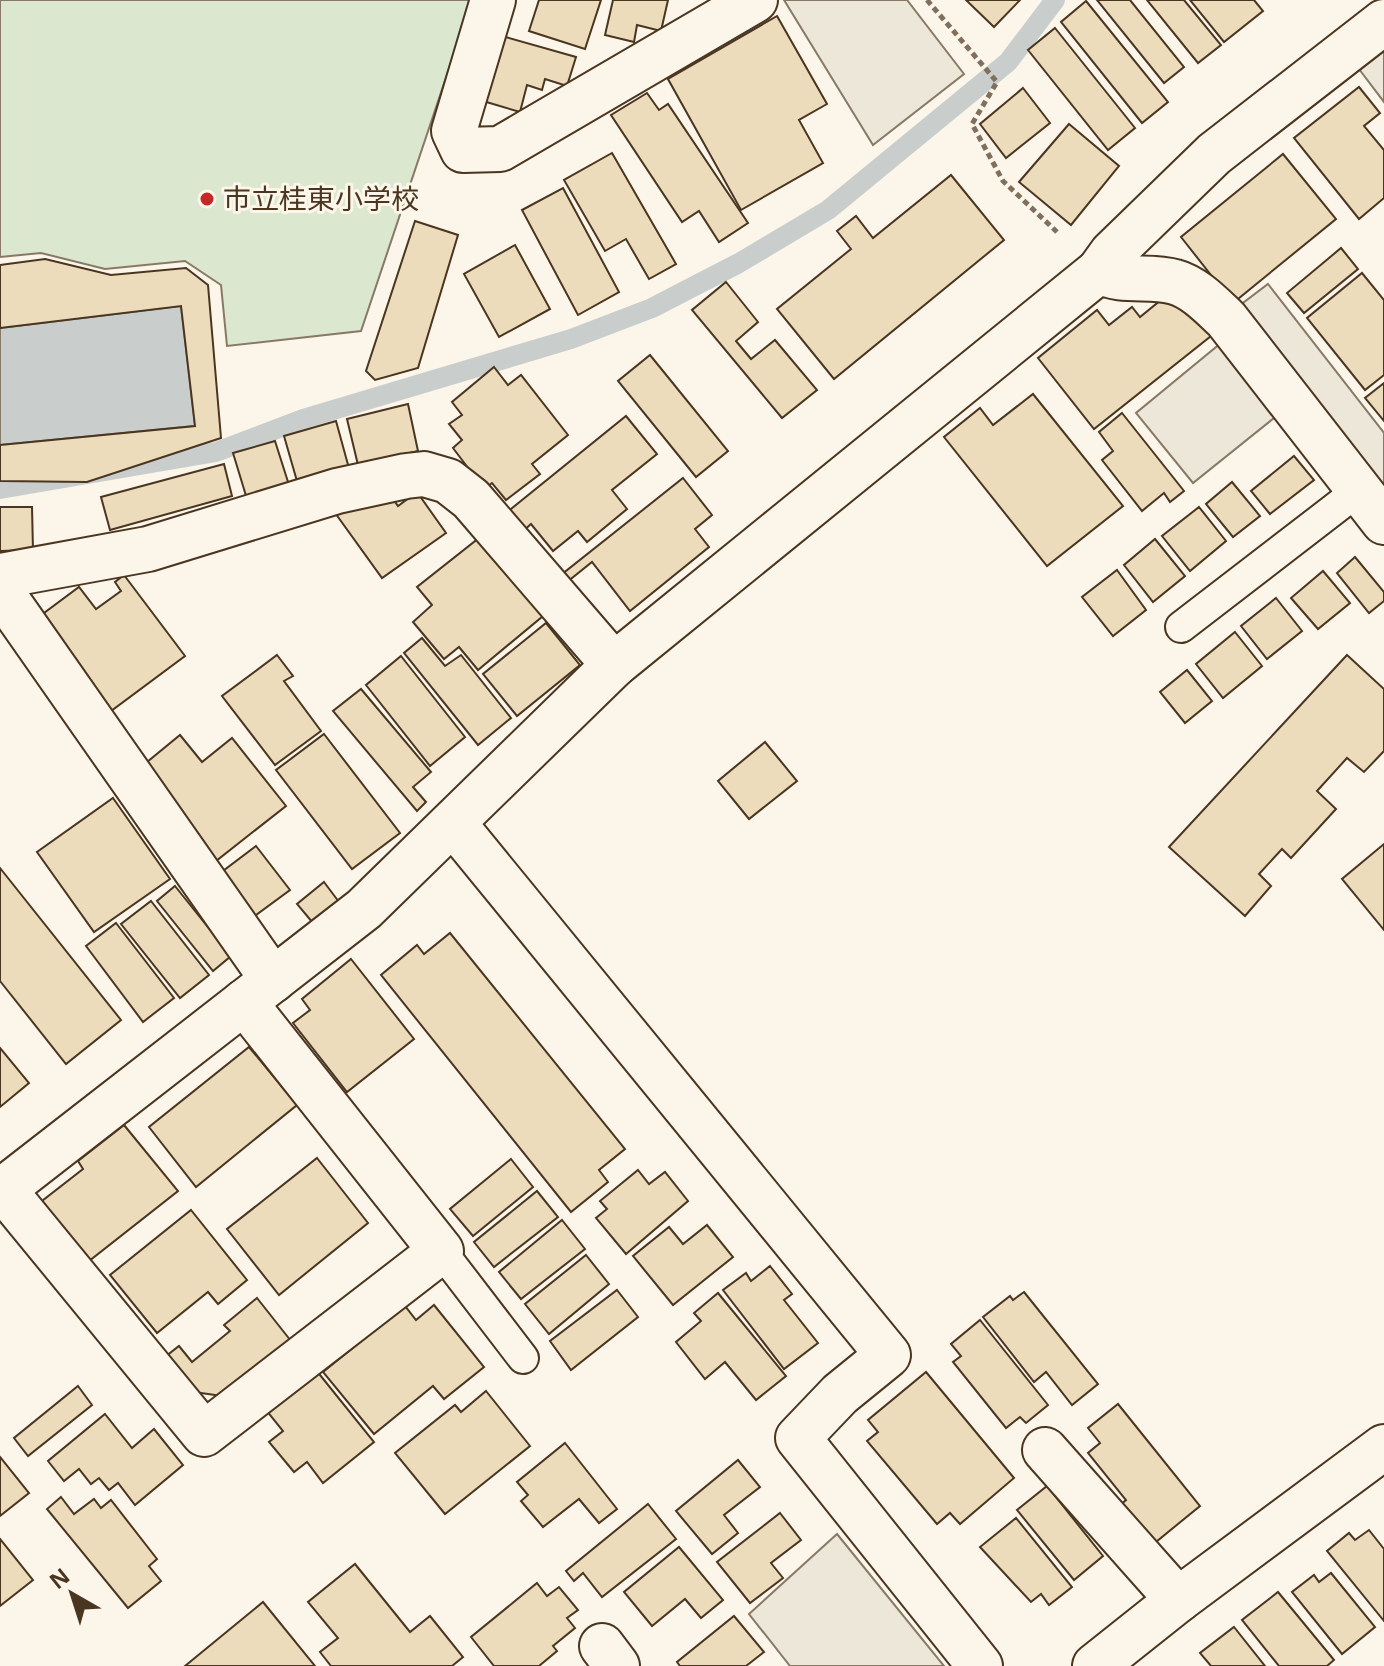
<svg xmlns="http://www.w3.org/2000/svg" width="1384" height="1666" viewBox="0 0 1384 1666" font-family="'Open Sans','Noto Sans JP',sans-serif">
<style>
.green{fill:#dce7d0;stroke:#887966;stroke-width:2}
.parking{fill:#ede7d9;stroke:#887966;stroke-width:2}
.water{fill:#c9cecd;stroke:#887966;stroke-width:2}
.lines{fill:none;stroke-linecap:round;stroke-linejoin:round}
.stream{stroke:#c9cecd;stroke-width:20}
.building{fill:#ecdcbc;stroke:#4a3520;stroke-width:2}
.service-casing{stroke:#4a3520;stroke-width:34}
.minor-casing{stroke:#4a3520;stroke-width:48}
.path{stroke:#7f6f5c;stroke-width:5;stroke-dasharray:6 4;stroke-linecap:butt}
.service{stroke:#fbf6e9;stroke-width:30}
.minor{stroke:#fbf6e9;stroke-width:44}
.poi-dot{fill:#c62828;stroke:#fbf6e9;stroke-width:3}
.labels{text-anchor:middle;stroke-width:6;stroke-linejoin:round;paint-order:stroke}
.poi-label{font-size:28px;fill:#4a3520;stroke:#fbf6e9;text-anchor:start}
</style>
<rect width="100%" height="100%" fill="#fbf6e9"/>
<polygon class="green" points="0,0 472,0 361,331 227,346 221,285 185,261 105,269 41,253 0,257"/>
<g class="parking">
<polygon points="784,0 907,0 964,74 873,145"/>
<polygon points="1384,49 1384,102 1359,69"/>
<polygon points="1268,284 1384,433 1384,499 1235,309"/>
<polygon points="1221,343 1279,414 1193,483 1136,413"/>
<polygon points="837,1534 944,1666 790,1666 749,1614"/>
</g>
<polygon class="water" points="181,306 195,426 0,445 0,328"/>
<g class="lines">
<polyline class="stream" points="0,489 216,452 303,419 571,339 652,308 739,263 828,210 1008,62 1055,0"/>
</g>
<g class="building">
<polygon points="539,0 601,0 585,49 529,31"/>
<polygon points="613,0 668,0 661,31 637,25 634,42 605,35"/>
<polygon points="966,0 1020,0 994,27"/>
<polygon points="1097,0 1130,0 1184,67 1164,83"/>
<polygon points="1147,0 1184,0 1221,45 1198,63"/>
<polygon points="1190,0 1254,0 1263,11 1224,42"/>
<polygon points="1086,1 1168,102 1142,123 1061,22"/>
<polygon points="777,16 827,104 799,120 823,163 741,210 668,79"/>
<polygon points="1055,28 1135,128 1108,150 1028,50"/>
<polygon points="502,36 576,57 567,86 545,79 542,90 527,85 520,112 483,101"/>
<polygon points="1359,87 1380,113 1364,126 1384,150 1384,198 1359,219 1294,138"/>
<polygon points="1023,88 1050,123 1006,158 980,124"/>
<polygon points="647,93 659,110 668,104 748,223 719,242 699,211 682,222 611,115"/>
<polygon points="1069,124 1119,166 1071,225 1019,182"/>
<polygon points="612,153 676,264 649,279 626,239 605,251 564,180"/>
<polygon points="1283,154 1336,219 1233,303 1181,237"/>
<polygon points="951,175 1004,240 834,379 777,309 851,249 837,231 856,216 873,238"/>
<polygon points="563,188 619,292 578,315 522,210"/>
<polygon points="415,221 458,235 418,368 375,380 366,371"/>
<polygon points="515,245 550,309 499,337 464,274"/>
<polygon points="1341,248 1358,269 1304,313 1287,293"/>
<polygon points="45,259 111,275 186,268 208,285 221,438 87,482 0,481 0,445 195,426 181,306 0,328 0,265"/>
<polygon points="1362,273 1384,300 1384,375 1365,390 1307,318"/>
<polygon points="726,282 758,322 736,341 751,359 775,340 817,390 782,418 692,310"/>
<polygon points="1161,300 1195,314 1211,336 1094,429 1038,358 1097,310 1109,325 1132,307 1140,317"/>
<polygon points="650,355 728,451 696,477 618,381"/>
<polygon points="494,367 508,385 521,375 568,435 532,464 540,474 506,500 492,483 484,489 453,448 462,440 449,424 462,415 452,402"/>
<polygon points="1384,383 1384,421 1365,398"/>
<polygon points="1033,394 1123,506 1047,566 944,437 980,408 993,425"/>
<polygon points="408,404 418,451 358,465 347,419"/>
<polygon points="1122,413 1184,491 1170,502 1164,493 1142,511 1102,460 1113,451 1099,432"/>
<polygon points="626,416 657,454 612,490 627,509 587,542 578,531 553,551 531,524 522,532 506,513"/>
<polygon points="336,421 350,472 299,488 284,436"/>
<polygon points="275,441 289,485 247,499 233,453"/>
<polygon points="1294,456 1314,480 1270,514 1251,491"/>
<polygon points="224,464 232,496 110,530 101,497"/>
<polygon points="683,478 712,515 695,529 709,547 630,611 592,562 567,582 561,575"/>
<polygon points="1232,482 1260,516 1233,537 1206,504"/>
<polygon points="357,492 368,507 388,492 398,506 417,492 446,533 382,578 333,510"/>
<polygon points="0,507 32,507 33,550 0,551"/>
<polygon points="1199,507 1226,541 1190,571 1162,536"/>
<polygon points="479,538 543,616 478,670 459,647 444,659 413,622 432,605 417,587"/>
<polygon points="1155,539 1185,576 1153,602 1124,565"/>
<polygon points="1355,557 1384,592 1384,601 1369,613 1337,573"/>
<polygon points="1117,570 1146,610 1113,636 1082,597"/>
<polygon points="1323,571 1350,603 1318,629 1291,598"/>
<polygon points="124,575 185,656 111,711 40,616 79,587 96,609 121,591 115,582"/>
<polygon points="1276,598 1302,631 1267,659 1241,626"/>
<polygon points="546,623 580,665 517,716 483,674"/>
<polygon points="1235,632 1262,666 1223,698 1196,664"/>
<polygon points="422,638 445,666 461,655 511,718 478,745 404,653"/>
<polygon points="277,655 293,676 284,681 321,731 275,765 222,696"/>
<polygon points="1347,655 1384,689 1384,751 1364,772 1347,758 1317,791 1336,809 1291,858 1282,849 1259,874 1271,886 1245,916 1169,847"/>
<polygon points="401,656 465,737 430,766 366,685"/>
<polygon points="1187,670 1212,701 1185,723 1160,692"/>
<polygon points="361,689 431,772 413,787 426,802 417,811 333,711"/>
<polygon points="324,734 400,833 352,869 276,770"/>
<polygon points="180,735 202,762 232,738 286,806 216,861 141,767"/>
<polygon points="765,742 797,781 749,819 718,781"/>
<polygon points="113,798 170,879 94,932 37,852"/>
<polygon points="1384,844 1384,930 1342,879"/>
<polygon points="256,846 290,890 252,918 219,874"/>
<polygon points="0,868 121,1020 66,1064 0,981"/>
<polygon points="324,882 339,902 313,923 297,904"/>
<polygon points="175,886 231,956 213,971 157,901"/>
<polygon points="151,901 209,975 180,998 121,924"/>
<polygon points="116,923 174,998 143,1022 86,946"/>
<polygon points="450,933 625,1149 599,1170 608,1182 571,1212 381,975 417,945 424,954"/>
<polygon points="351,959 414,1039 347,1092 293,1023 310,1010 302,999"/>
<polygon points="249,1047 297,1105 196,1187 149,1127"/>
<polygon points="0,1048 29,1083 0,1107"/>
<polygon points="124,1125 178,1191 89,1261 42,1201 83,1169 78,1161"/>
<polygon points="317,1158 368,1223 279,1295 227,1229"/>
<polygon points="511,1159 533,1187 473,1236 450,1209"/>
<polygon points="638,1170 649,1184 665,1172 688,1201 626,1254 596,1218 607,1209 600,1201"/>
<polygon points="537,1191 558,1217 494,1267 474,1242"/>
<polygon points="191,1210 247,1280 218,1304 208,1292 157,1333 110,1275"/>
<polygon points="562,1220 585,1249 521,1299 499,1272"/>
<polygon points="707,1225 733,1257 673,1305 633,1256 669,1227 683,1244"/>
<polygon points="586,1255 609,1284 549,1334 525,1304"/>
<polygon points="770,1266 792,1294 784,1300 818,1343 784,1369 723,1290 746,1273 751,1281"/>
<polygon points="617,1290 638,1317 571,1370 550,1341"/>
<polygon points="1024,1292 1098,1384 1072,1405 1046,1372 1034,1382 983,1317 1010,1296 1013,1300"/>
<polygon points="718,1293 786,1376 756,1400 725,1362 705,1379 676,1342 701,1321 694,1313"/>
<polygon points="257,1298 291,1341 222,1396 194,1392 165,1357 179,1346 192,1362 230,1331 224,1325"/>
<polygon points="434,1305 484,1367 444,1399 433,1386 374,1434 323,1372 405,1306 416,1320"/>
<polygon points="980,1320 1048,1405 1026,1423 1020,1417 1006,1428 953,1362 961,1356 951,1344"/>
<polygon points="316,1370 374,1442 323,1483 307,1462 294,1472 269,1442 283,1431 266,1410"/>
<polygon points="926,1372 1014,1478 960,1524 950,1513 937,1524 867,1441 878,1432 868,1420"/>
<polygon points="78,1386 92,1405 28,1456 14,1438"/>
<polygon points="486,1391 530,1446 445,1514 395,1453 455,1405 461,1412"/>
<polygon points="1118,1404 1200,1506 1151,1546 1119,1506 1126,1500 1088,1453 1100,1443 1088,1428"/>
<polygon points="105,1414 132,1448 154,1429 183,1465 135,1505 118,1483 109,1490 99,1478 91,1484 79,1469 64,1481 48,1461"/>
<polygon points="565,1443 617,1509 599,1523 579,1499 543,1527 521,1501 528,1495 517,1482"/>
<polygon points="0,1457 29,1493 0,1516"/>
<polygon points="738,1460 760,1487 724,1515 738,1533 712,1554 676,1511"/>
<polygon points="1047,1486 1103,1556 1074,1580 1017,1510"/>
<polygon points="61,1497 74,1514 94,1499 101,1508 111,1500 157,1559 149,1566 161,1581 128,1608 47,1509"/>
<polygon points="648,1504 676,1539 602,1597 583,1573 574,1581 566,1571"/>
<polygon points="780,1513 801,1540 771,1563 783,1578 750,1603 717,1562"/>
<polygon points="1016,1518 1072,1587 1049,1605 1041,1594 1031,1602 980,1547"/>
<polygon points="1369,1530 1384,1549 1384,1621 1327,1551 1349,1533 1355,1540"/>
<polygon points="0,1539 33,1580 0,1606"/>
<polygon points="679,1547 723,1600 701,1618 685,1599 652,1626 624,1592"/>
<polygon points="355,1564 410,1632 430,1616 463,1657 452,1666 331,1666 320,1652 338,1638 308,1602"/>
<polygon points="1331,1573 1375,1627 1342,1654 1292,1592 1314,1575 1319,1582"/>
<polygon points="537,1583 547,1596 559,1587 578,1610 567,1618 575,1628 553,1646 557,1651 539,1666 494,1666 471,1637"/>
<polygon points="1278,1592 1334,1660 1327,1666 1279,1666 1242,1620"/>
<polygon points="263,1602 315,1666 185,1666"/>
<polygon points="734,1616 764,1652 746,1666 680,1666 677,1662"/>
<polygon points="1234,1627 1265,1666 1211,1666 1200,1653"/>
</g>
<g class="lines">
<defs>
<g id="service">
<polyline points="1181,627 1359,490"/>
<polyline points="441,1251 523,1358"/>
</g>
<g id="minor">
<polyline points="493,0 454,131 463,150 500,149 755,0"/>
<path d="M 1099,271 C 1124,284 1149,274 1175,282 C 1194,287 1212,306 1226,319 L 1384,522"/>
<polyline points="0,576 148,549 337,491 406,476 424,474 448,481 471,499 614,665"/>
<polyline points="0,590 273,980"/>
<polyline points="454,824 888,1355 840,1394 798,1438 980,1666"/>
<polyline points="3,1189 204,1434 441,1251 244,1002"/>
<polyline points="0,1192 364,909 614,665 1099,271 1112,253 1214,154 1384,22"/>
<polyline points="1045,1450 1178,1600"/>
<polyline points="602,1646 617,1666"/>
<polyline points="1095,1666 1178,1600 1384,1447"/>
</g>
</defs>
<use href="#service" class="service-casing"/>
<use href="#minor" class="minor-casing"/>
<polyline class="path" points="927,0 997,82 972,124 1003,181 1057,232"/>
<use href="#service" class="service"/>
<use href="#minor" class="minor"/>
</g>
<circle class="poi-dot" cx="207" cy="199" r="8"/>
<g class="labels">
<g class="poi-label">
<text x="223" y="209">市立桂東小学校</text>
</g>
</g>
<g transform="translate(72 1594) rotate(321)" stroke="#fbf6e9" stroke-width="6" paint-order="stroke">
<path d="M0-6L14 30L0 20L-14 30Z" fill="#4a3520"/>
<text y="-12" font-size="22" font-weight="bold" text-anchor="middle" fill="#4a3520">N</text>
</g>
</svg>
